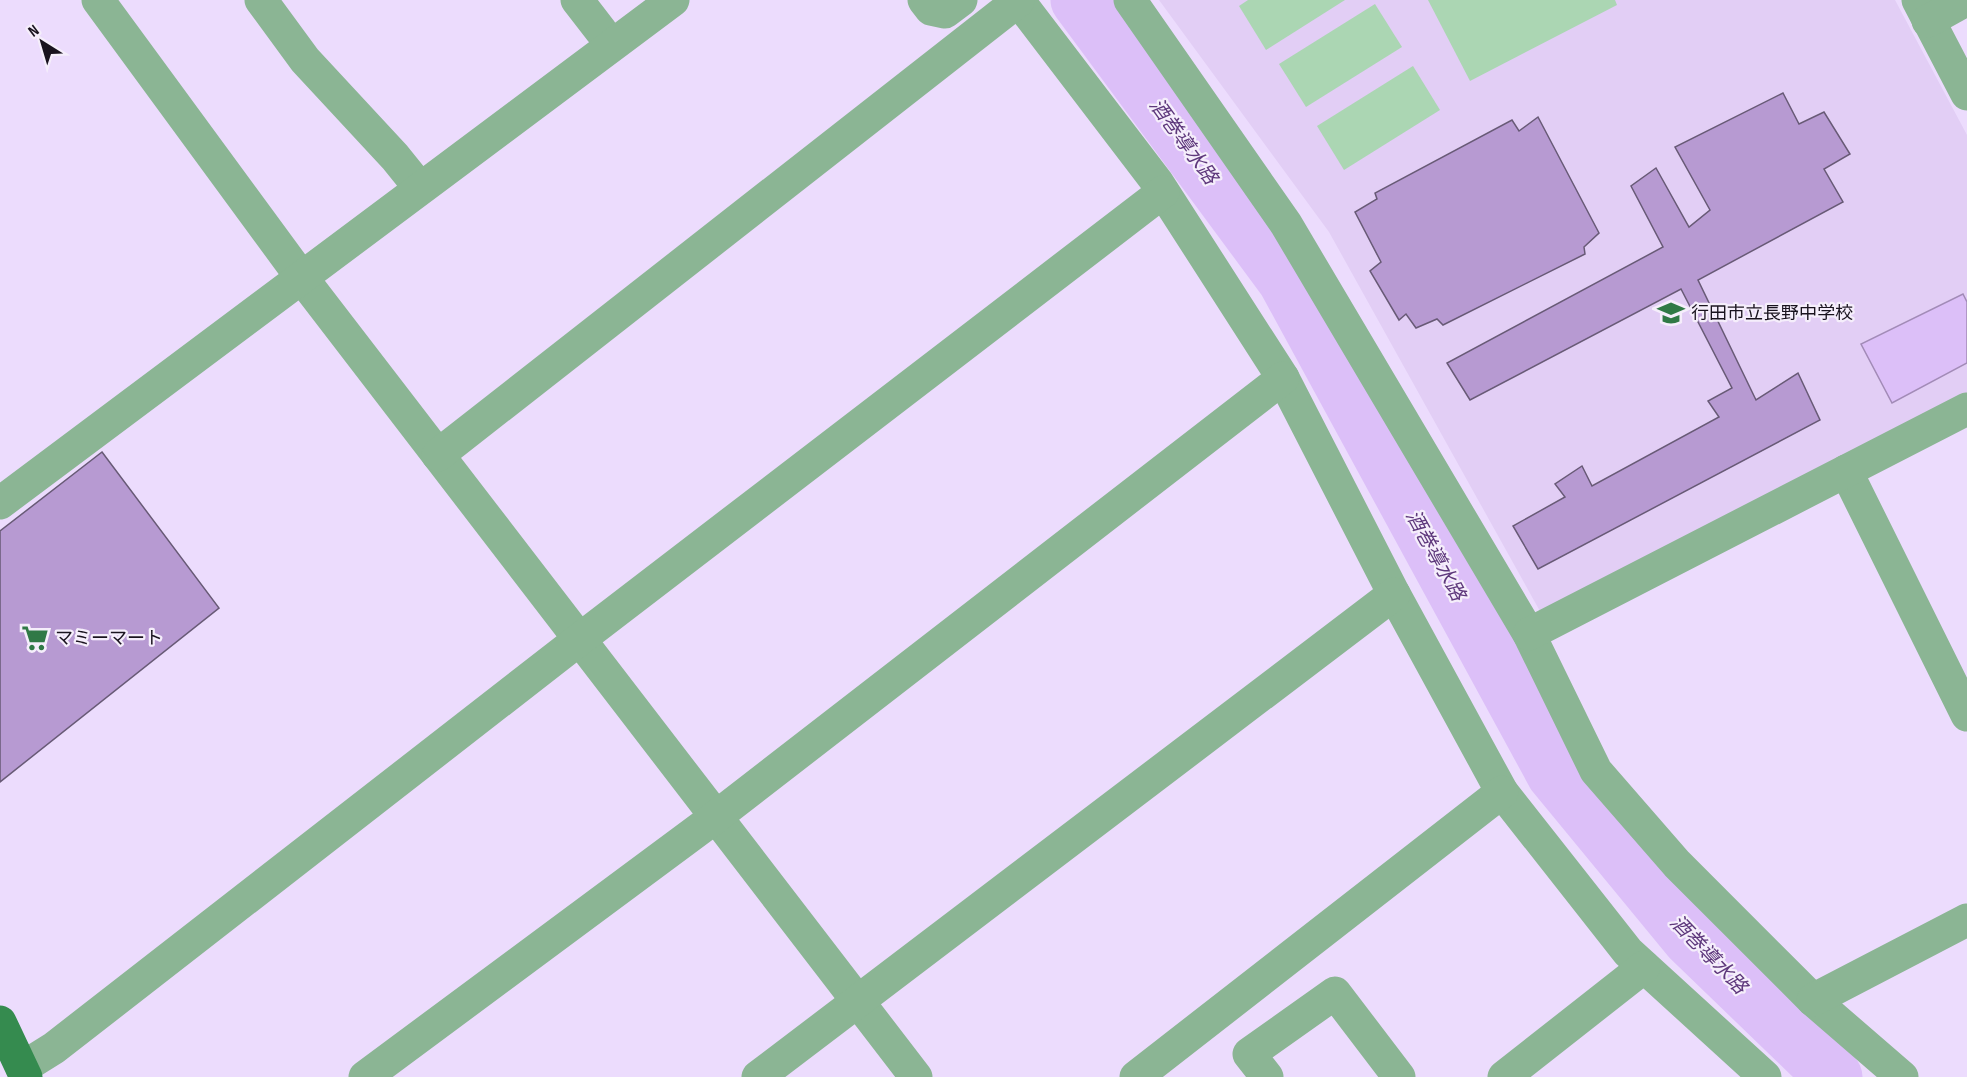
<svg xmlns="http://www.w3.org/2000/svg" width="1967" height="1077" viewBox="0 0 1967 1077" font-family="'Sofia Sans Condensed','Noto Sans JP',sans-serif">
<style>
.built{fill:#e2cef5}
.green{fill:#abd6b3}
.water{fill:#dcbff8;stroke:#a28bb7;stroke-width:1.5}
.lines{fill:none;stroke-linecap:round;stroke-linejoin:round}
.river{stroke:#dcbff8;stroke-width:57}
.building{fill:#b79ad2;stroke:#685a76;stroke-width:1.5}
.minor{stroke:#8bb594;stroke-width:33}
.major{stroke:#358b4f;stroke-width:33}
.labels{text-anchor:middle;stroke-width:4.5;stroke-linejoin:round;paint-order:stroke}
.poi-label{font-size:18px;fill:#19131e;stroke:#f5eefb;text-anchor:start}
.water-label{font-size:20px;font-style:italic;fill:#5e387c;stroke:#f5eefb}
</style>
<rect width="100%" height="100%" fill="#ecdcfd"/>
<polygon class="built" points="1159,0 1895,0 1967,135 1967,394 1541,613 1329,232"/>
<g class="green">
<polygon points="1248,0 1345,0 1266,50 1239,6"/>
<polygon points="1428,0 1615,0 1617,5 1470,81"/>
<polygon points="1375,4 1402,47 1306,107 1279,64"/>
<polygon points="1413,66 1440,110 1344,170 1317,126"/>
</g>
<polygon class="water" points="1963,294 1967,302 1967,363 1892,403 1861,344"/>
<g class="lines">
<polyline class="river" points="1079,0 1286,280 1555,774 1690,938 1834,1077"/>
</g>
<g class="building">
<polygon points="1783,93 1799,124 1824,112 1850,154 1824,169 1843,202 1698,280 1756,400 1798,373 1820,420 1538,569 1513,526 1565,497 1555,484 1582,466 1592,486 1719,417 1708,401 1732,388 1681,289 1470,400 1447,363 1663,247 1631,186 1656,168 1689,227 1710,210 1675,147"/>
<polygon points="1538,117 1599,233 1584,247 1585,254 1443,325 1437,319 1416,328 1406,314 1399,320 1370,271 1381,262 1355,212 1377,199 1375,193 1512,120 1519,131"/>
<polygon points="102,452 219,608 0,782 0,531"/>
</g>
<g class="lines">
<g class="minor">
<polyline points="98,0 302,278 916,1077"/>
<polyline points="261,0 305,60 395,157 420,188"/>
<polyline points="577,0 601,31"/>
<polyline points="924,0 931,9 945,12 961,0"/>
<polyline points="1018,0 1157,182 1283,378 1394,594 1502,792 1628,952 1765,1077"/>
<polyline points="1130,0 1286,224 1529,634 1596,771 1677,864 1813,1000 1902,1077"/>
<polyline points="1918,0 1967,94"/>
<polyline points="1928,21 1966,0"/>
<polyline points="438,455 1018,1"/>
<polyline points="1846,471 1967,715"/>
<polyline points="0,503 673,0"/>
<polyline points="1529,634 1967,409"/>
<polyline points="1813,1000 1967,920"/>
<polyline points="22,1068 54,1048 580,639 1163,192"/>
<polyline points="365,1077 717,816 1283,378"/>
<polyline points="758,1077 1394,594"/>
<polyline points="1136,1077 1502,792"/>
<polyline points="1267,1077 1249,1054 1335,993 1399,1077"/>
<polyline points="1504,1077 1644,967"/>
</g>
<polyline class="major" points="0,1022 26,1077"/>
</g>
<defs>
<symbol id="school-bare" viewBox="-9 -9 18 18"><path d="M0-5L7-2L0 1L-7-2ZM-4 1L0 2.5L4 1V4Q0 6-4 4Z" fill="#307946" stroke="#f5eefb" stroke-width="2.5" paint-order="stroke"/></symbol>
<symbol id="supermarket-bare" viewBox="-9 -9 18 18"><path d="M-6-5.5h2.5l.6 2H6L4.5 2H-2.5L-4.4-4H-6ZM-1.5 3.2a1.3 1.3 0 1 0 .1 0ZM3 3.2a1.3 1.3 0 1 0 .1 0Z" fill="#307946" stroke="#f5eefb" stroke-width="2.5" paint-order="stroke"/></symbol>
</defs>
<g fill-rule="evenodd">
<use href="#school-bare" x="1652" y="294" width="38" height="38"/>
<use href="#supermarket-bare" x="16" y="619" width="38" height="38"/>
</g>
<g class="labels">
<g class="poi-label">
<text x="1691" y="319">行田市立長野中学校</text>
<text x="55" y="644">マミーマート</text>
</g>
<g class="water-label">
<text transform="translate(1184 141) rotate(54)" y="7">酒巻導水路</text>
<text transform="translate(1436 555) rotate(61)" y="7">酒巻導水路</text>
<text transform="translate(1709 954) rotate(46)" y="7">酒巻導水路</text>
</g>
</g>
<g transform="translate(42 42) rotate(323)" stroke="#f5eefb" stroke-width="4.5" paint-order="stroke">
<path d="M0-4.5L10 22L0 15L-10 22Z" fill="#19131e"/>
<text y="-9" font-size="16" font-weight="bold" text-anchor="middle" fill="#19131e">N</text>
</g>
</svg>
